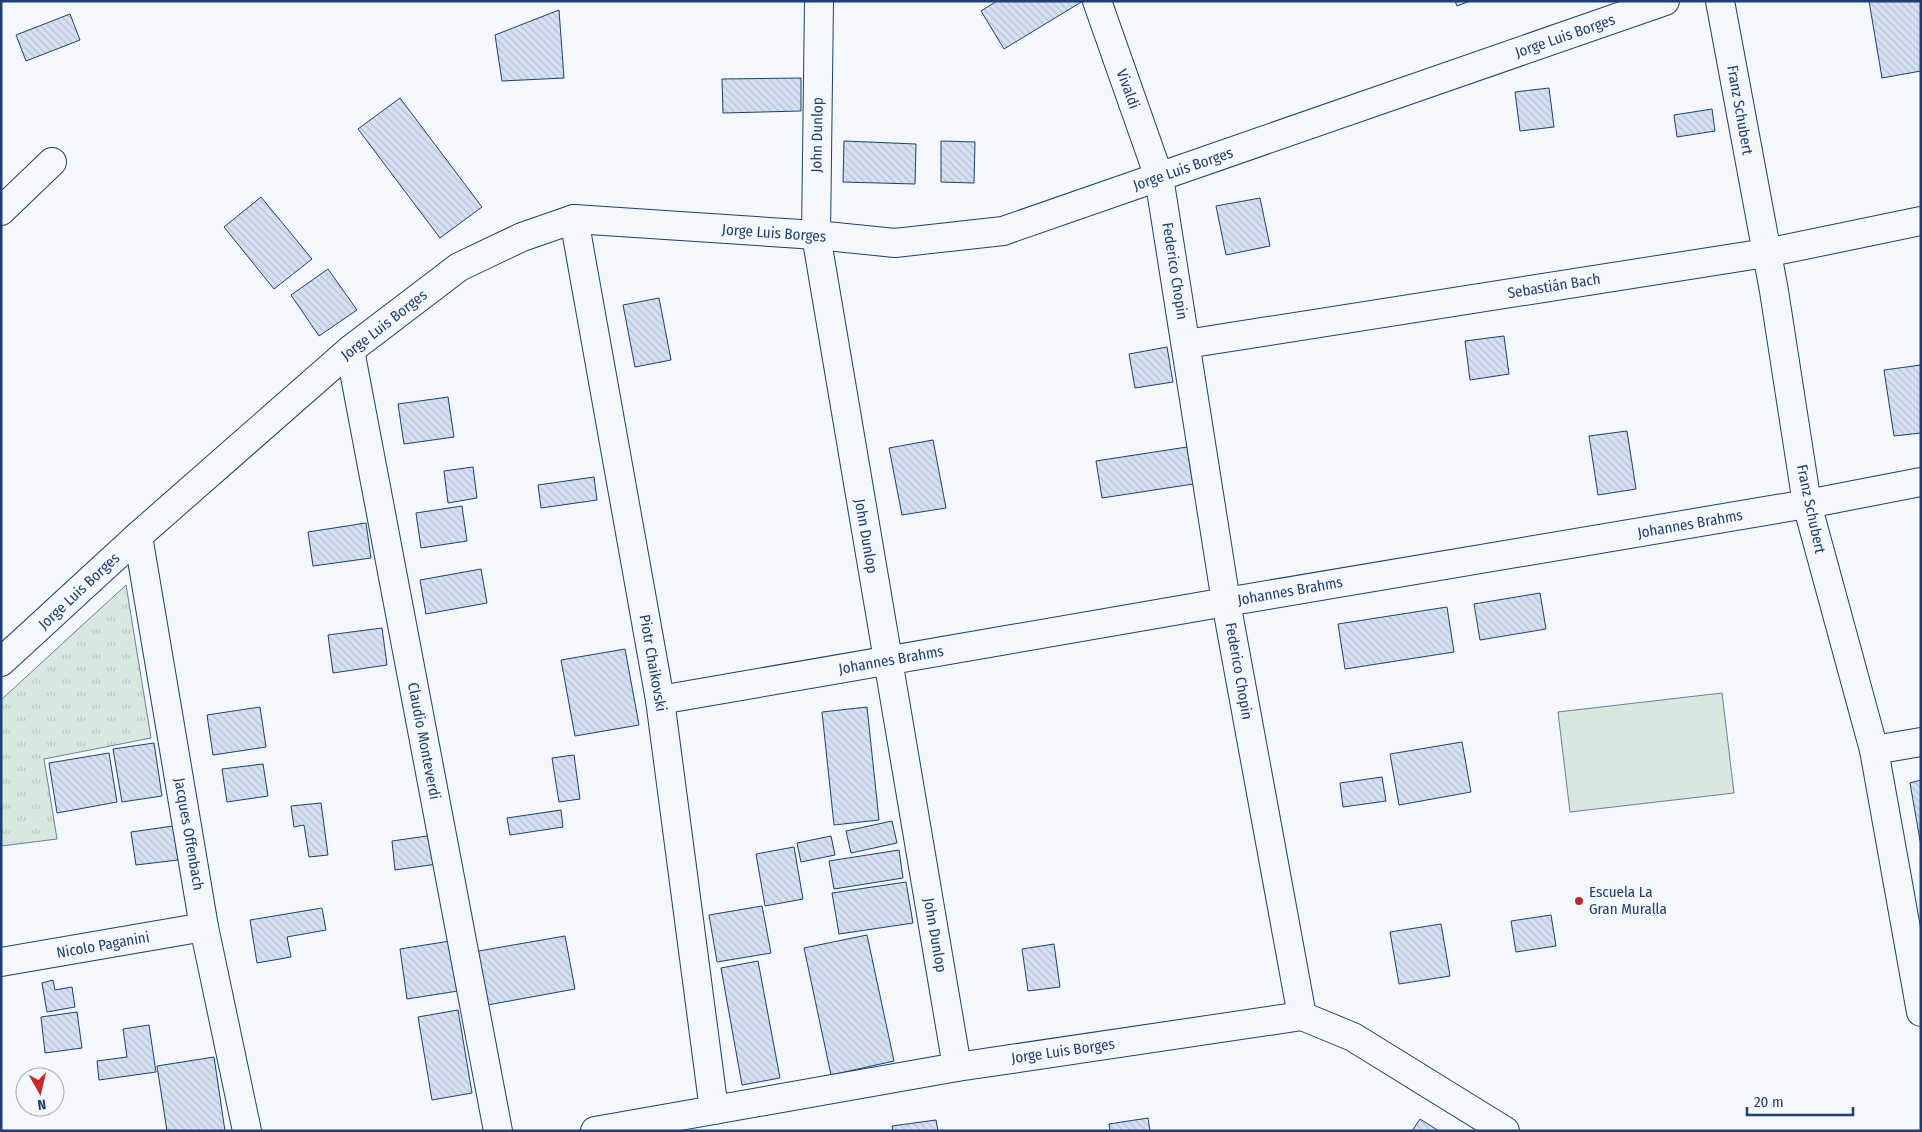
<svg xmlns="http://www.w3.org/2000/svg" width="1922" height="1132" viewBox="0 0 1922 1132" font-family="'Fira Sans Condensed',sans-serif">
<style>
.grass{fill:url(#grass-tufts);stroke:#687fa3}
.green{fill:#d7e8df;stroke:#687fa3}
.building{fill:url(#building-back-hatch);stroke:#1d3f73}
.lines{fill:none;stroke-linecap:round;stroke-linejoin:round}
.minor-casing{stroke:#1d3f73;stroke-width:30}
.minor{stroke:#f4f7fb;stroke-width:28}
.poi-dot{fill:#c62828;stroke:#f4f7fb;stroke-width:2}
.labels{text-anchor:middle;stroke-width:4;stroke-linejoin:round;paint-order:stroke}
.street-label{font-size:15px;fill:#1d3f73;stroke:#f4f7fb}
.poi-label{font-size:15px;fill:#1d3f73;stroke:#f4f7fb;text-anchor:start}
</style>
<defs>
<pattern id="grass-tufts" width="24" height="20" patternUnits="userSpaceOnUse" patternTransform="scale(1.25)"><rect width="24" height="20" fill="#d7e8df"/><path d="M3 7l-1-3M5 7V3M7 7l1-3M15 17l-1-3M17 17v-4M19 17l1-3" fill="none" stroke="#b8c8c3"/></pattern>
<pattern id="building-back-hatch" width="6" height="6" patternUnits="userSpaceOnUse" patternTransform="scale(1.25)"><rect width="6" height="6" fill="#d5e0f0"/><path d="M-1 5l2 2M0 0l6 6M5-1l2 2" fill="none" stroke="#b6c1d1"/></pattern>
</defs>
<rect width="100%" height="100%" fill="#f4f7fb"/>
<polygon class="grass" points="126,585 151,738 44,759 57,839 1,846 1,700"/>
<polygon class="green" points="1722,693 1734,793 1570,812 1558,712"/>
<g class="building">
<polygon points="997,1 1083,1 1004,49 981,11"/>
<polygon points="1455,1 1470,1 1457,6"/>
<polygon points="1869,1 1921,1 1921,71 1882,78"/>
<polygon points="559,10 564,78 502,81 495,35"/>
<polygon points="70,14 80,40 26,61 16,35"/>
<polygon points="801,78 801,111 723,113 722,79"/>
<polygon points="1549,88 1554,127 1520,131 1515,92"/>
<polygon points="400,98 482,207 440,238 358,129"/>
<polygon points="1712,109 1715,131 1677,137 1674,115"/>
<polygon points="844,141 916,144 915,184 843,182"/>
<polygon points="941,141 975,142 974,183 941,182"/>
<polygon points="261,197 312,259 274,289 224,227"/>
<polygon points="1260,198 1270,246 1226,255 1216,206"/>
<polygon points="328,269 357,310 319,336 291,295"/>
<polygon points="659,298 671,360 635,367 623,305"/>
<polygon points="1504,336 1509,374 1470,380 1465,341"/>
<polygon points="1167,347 1173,382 1135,388 1129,354"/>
<polygon points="1921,365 1921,433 1894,436 1884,370"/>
<polygon points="448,397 454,437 404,444 398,404"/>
<polygon points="1627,431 1636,489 1598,495 1589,436"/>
<polygon points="933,440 946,508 902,515 889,448"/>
<polygon points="1187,447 1193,484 1102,498 1096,461"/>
<polygon points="473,467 477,498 448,503 444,471"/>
<polygon points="594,477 597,500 541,508 538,485"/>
<polygon points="462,506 467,541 421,548 416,513"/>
<polygon points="366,523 371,558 313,566 308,532"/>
<polygon points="481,569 487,603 426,614 420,580"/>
<polygon points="1540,593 1546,629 1480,640 1474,604"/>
<polygon points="1447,607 1454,652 1345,669 1338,624"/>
<polygon points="382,628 387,665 333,673 328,635"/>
<polygon points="625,649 639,725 575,736 561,660"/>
<polygon points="260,707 266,747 213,755 207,715"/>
<polygon points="867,707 879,820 834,825 822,712"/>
<polygon points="1462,742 1471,792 1399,805 1390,754"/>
<polygon points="154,743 162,796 122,802 113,749"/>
<polygon points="109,753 117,802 57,813 49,763"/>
<polygon points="574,755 580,799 559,802 552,758"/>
<polygon points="263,764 268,796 227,802 222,769"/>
<polygon points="1382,777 1386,801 1343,807 1340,783"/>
<polygon points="1921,780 1921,846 1910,783"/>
<polygon points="321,803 328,855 309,857 304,825 294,827 291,806"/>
<polygon points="561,810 563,827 510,835 507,818"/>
<polygon points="892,821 897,843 851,853 846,831"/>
<polygon points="173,826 178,860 136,865 131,832"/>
<polygon points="434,835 437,864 395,870 392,841"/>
<polygon points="831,836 835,855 801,862 797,843"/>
<polygon points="794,847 803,899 765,906 756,854"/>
<polygon points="899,850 903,878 834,889 829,861"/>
<polygon points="906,882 913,923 839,934 832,893"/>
<polygon points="762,906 771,953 717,962 709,915"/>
<polygon points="322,908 326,930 287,937 291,957 257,963 250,920"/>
<polygon points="1551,915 1556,946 1516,952 1511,921"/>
<polygon points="1441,924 1450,976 1399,984 1390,932"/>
<polygon points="867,935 894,1061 831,1075 804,948"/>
<polygon points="565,936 575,989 482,1006 473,952"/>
<polygon points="450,941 458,991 407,999 400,949"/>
<polygon points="1054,944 1060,987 1028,991 1022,949"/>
<polygon points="758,961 780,1078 742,1085 721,968"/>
<polygon points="53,980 55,990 72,987 75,1007 47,1012 42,983"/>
<polygon points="458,1010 472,1093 432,1100 418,1017"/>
<polygon points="77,1012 82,1048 45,1053 41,1017"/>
<polygon points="149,1025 156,1072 99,1080 97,1061 127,1057 123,1029"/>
<polygon points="214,1057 225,1131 167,1131 157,1066"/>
<polygon points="1148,1118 1150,1131 1110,1131 1109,1124"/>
<polygon points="1420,1119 1439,1131 1412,1131"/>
<polygon points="936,1120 938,1131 893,1131 892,1126"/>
</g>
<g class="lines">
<defs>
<g id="minor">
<polyline points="819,1 816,235 957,1067"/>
<polyline points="1097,1 1159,177 1226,602 1302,1016"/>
<polyline points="1720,1 1774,291 1807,504 1874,750 1921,1012"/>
<polyline points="1,211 52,162"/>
<polyline points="574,219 660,700 714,1110"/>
<polyline points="1186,344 1766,253 1921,221"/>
<polyline points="350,350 498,1131"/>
<polyline points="138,536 204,927 247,1131"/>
<polyline points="1,662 138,536 350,350 459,267 522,237 574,219 816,235 895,243 1003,231 1665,1"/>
<polyline points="660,700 1226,602 1807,504 1921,482"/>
<polyline points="1874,750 1921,742"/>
<polyline points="1,962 204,927"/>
<polyline points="595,1131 957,1067 1302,1016 1353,1037 1505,1131"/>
</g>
</defs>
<use href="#minor" class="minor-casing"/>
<use href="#minor" class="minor"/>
</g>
<circle class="poi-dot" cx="1579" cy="901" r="5"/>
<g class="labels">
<g class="street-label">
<text transform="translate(1565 36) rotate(-19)" y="5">Jorge Luis Borges</text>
<text transform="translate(1128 89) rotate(70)" y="5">Vivaldi</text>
<text transform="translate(1740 110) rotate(80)" y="5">Franz Schubert</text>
<text transform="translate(817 135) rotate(-89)" y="5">John Dunlop</text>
<text transform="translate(1183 169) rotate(-19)" y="5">Jorge Luis Borges</text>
<text transform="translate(774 233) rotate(4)" y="5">Jorge Luis Borges</text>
<text transform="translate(1175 271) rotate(81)" y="5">Federico Chopin</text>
<text transform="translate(1554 286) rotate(-9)" y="5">Sebastián Bach</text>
<text transform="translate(384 325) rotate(-38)" y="5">Jorge Luis Borges</text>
<text transform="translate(1811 509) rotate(78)" y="5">Franz Schubert</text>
<text transform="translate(1690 524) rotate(-10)" y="5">Johannes Brahms</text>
<text transform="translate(866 536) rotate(80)" y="5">John Dunlop</text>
<text transform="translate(79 591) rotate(-43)" y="5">Jorge Luis Borges</text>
<text transform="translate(1290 591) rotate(-10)" y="5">Johannes Brahms</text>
<text transform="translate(891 660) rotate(-10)" y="5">Johannes Brahms</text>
<text transform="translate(653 663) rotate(80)" y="5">Piotr Chaikovski</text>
<text transform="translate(1239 671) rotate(80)" y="5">Federico Chopin</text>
<text transform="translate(424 741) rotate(79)" y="5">Claudio Monteverdi</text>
<text transform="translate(189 834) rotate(80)" y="5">Jacques Offenbach</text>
<text transform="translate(935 935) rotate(80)" y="5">John Dunlop</text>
<text transform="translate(103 945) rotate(-10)" y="5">Nicolo Paganini</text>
<text transform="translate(1063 1051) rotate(-8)" y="5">Jorge Luis Borges</text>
</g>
<g class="poi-label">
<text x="1589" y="897">Escuela La<tspan x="1589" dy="17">Gran Muralla</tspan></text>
</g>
</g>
<rect width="1922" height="1132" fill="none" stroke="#1d3f73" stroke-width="5"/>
<g transform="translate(40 1092) rotate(172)"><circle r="24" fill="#f4f7fb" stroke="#9eadc5"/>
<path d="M0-4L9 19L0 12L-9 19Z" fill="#c62828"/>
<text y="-8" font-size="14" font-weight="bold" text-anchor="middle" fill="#1d3f73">N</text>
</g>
<path d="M1747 1107v8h106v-8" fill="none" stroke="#1d3f73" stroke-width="2.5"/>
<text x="1754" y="1107" font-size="15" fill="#1d3f73" stroke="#f4f7fb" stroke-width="4" paint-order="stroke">20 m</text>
</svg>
